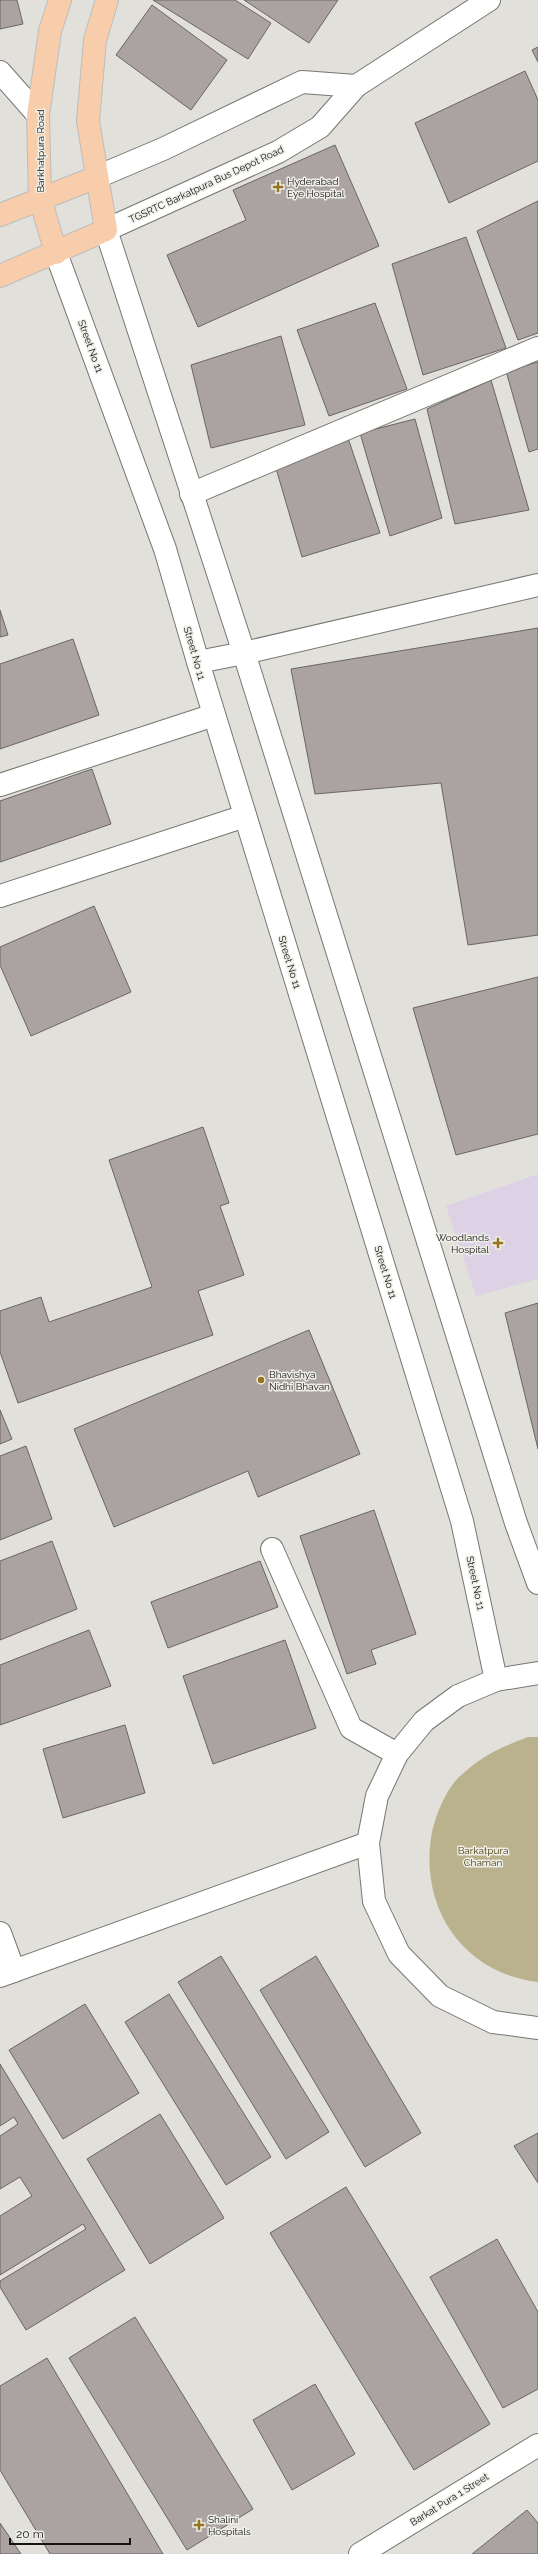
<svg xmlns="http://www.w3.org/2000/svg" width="538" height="2554" viewBox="0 0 538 2554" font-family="Raleway,sans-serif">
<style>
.medical{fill:#ddd1e5}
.green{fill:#b9b28d}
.building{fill:#aaa3a1;stroke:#6b6563}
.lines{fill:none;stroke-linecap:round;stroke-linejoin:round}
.minor-casing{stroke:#777671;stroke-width:24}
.tertiary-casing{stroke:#777671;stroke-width:24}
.secondary-casing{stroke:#777671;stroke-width:24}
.primary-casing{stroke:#bdbdbd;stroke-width:24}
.minor{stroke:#fff;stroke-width:22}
.tertiary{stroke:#fff;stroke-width:22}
.secondary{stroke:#fff;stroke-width:22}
.primary{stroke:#f7cdab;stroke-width:22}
.poi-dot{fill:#95751d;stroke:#eeede7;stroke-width:1.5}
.labels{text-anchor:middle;stroke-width:3;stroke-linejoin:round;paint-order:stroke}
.street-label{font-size:10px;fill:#141412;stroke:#eeede7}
.poi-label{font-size:10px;fill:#141412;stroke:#eeede7;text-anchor:start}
.park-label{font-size:10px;fill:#4b4310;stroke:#eeede7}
</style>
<rect width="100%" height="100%" fill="#e1e0da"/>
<polygon class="medical" points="538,1174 538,1279 476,1296 446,1206"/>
<path class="green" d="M 528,1737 L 538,1737 L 538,1982 C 462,1973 418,1906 432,1832 C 436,1814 445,1792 458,1778 C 481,1756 499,1748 528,1737 Z"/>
<g class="building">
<polygon points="0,0 17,0 23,24 0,29"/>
<polygon points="153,0 235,0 271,23 248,59"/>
<polygon points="244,0 338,0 309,43"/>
<polygon points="152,5 227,60 191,110 116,55"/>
<polygon points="538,47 538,62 532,50"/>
<polygon points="525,71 538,100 538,161 449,203 415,123"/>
<polygon points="335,145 379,246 198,327 167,255 246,220 233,190"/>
<polygon points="538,201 538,333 518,340 477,231"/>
<polygon points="466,237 506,348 423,375 392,264"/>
<polygon points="375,303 407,389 329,416 297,330"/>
<polygon points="281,336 305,425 211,448 191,365"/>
<polygon points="538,362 538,449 529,452 506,371"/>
<polygon points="491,380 529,510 455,524 427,409"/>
<polygon points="415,419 442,518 390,536 360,433"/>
<polygon points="348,438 380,533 302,557 275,465"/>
<polygon points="0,610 8,635 0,637"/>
<polygon points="538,628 538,935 468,945 441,783 315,794 291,669"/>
<polygon points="73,639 99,715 0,749 0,664"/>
<polygon points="92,769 111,824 0,862 0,801"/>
<polygon points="94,906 131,992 31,1036 0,965 0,947"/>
<polygon points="538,977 538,1134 456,1155 413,1008"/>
<polygon points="203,1127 229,1203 220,1206 244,1275 198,1291 213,1335 18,1403 0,1352 0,1311 41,1297 49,1322 152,1287 109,1160"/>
<polygon points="538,1303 538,1449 505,1313"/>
<polygon points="309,1330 360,1454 258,1497 248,1471 114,1527 74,1429"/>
<polygon points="0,1410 12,1439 0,1444"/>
<polygon points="26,1446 52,1519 0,1540 0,1456"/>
<polygon points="374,1510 416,1634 371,1650 376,1664 347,1674 300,1536"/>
<polygon points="52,1541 77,1609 0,1640 0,1561"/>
<polygon points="260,1561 278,1607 168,1648 151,1602"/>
<polygon points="89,1630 111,1686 0,1725 0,1665"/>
<polygon points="285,1640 316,1728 213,1764 183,1676"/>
<polygon points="125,1725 145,1793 63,1818 43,1749"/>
<polygon points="221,1956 329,2132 286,2159 178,1982"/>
<polygon points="316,1956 421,2133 365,2167 260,1990"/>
<polygon points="169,1994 271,2157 226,2185 125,2022"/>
<polygon points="85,2004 139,2093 63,2139 9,2050"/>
<polygon points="0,2064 125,2270 26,2330 0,2287 0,2281 86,2229 83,2224 0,2275 0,2216 32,2196 20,2177 0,2189 0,2136 18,2124 14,2117 0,2126"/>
<polygon points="160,2114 224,2218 150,2264 87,2159"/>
<polygon points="538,2133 538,2183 514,2146"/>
<polygon points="346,2187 490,2424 414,2470 270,2233"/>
<polygon points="497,2239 538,2312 538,2389 503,2408 430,2277"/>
<polygon points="135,2317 253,2509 187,2550 69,2358"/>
<polygon points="47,2358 163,2554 50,2554 0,2470 0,2386"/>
<polygon points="315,2384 355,2454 292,2490 253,2420"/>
<polygon points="527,2510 538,2523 538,2554 472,2554"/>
<polygon points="0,2523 21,2554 0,2554"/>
</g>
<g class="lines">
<defs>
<g id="minor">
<polyline points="0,72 38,115"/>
<polyline points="356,86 489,0"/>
<polyline points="191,494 538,348"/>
<polyline points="198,662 244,653 538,585"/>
<polyline points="0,785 214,715"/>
<polyline points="0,896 245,816"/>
<polyline points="272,1549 351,1728 397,1754"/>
<polyline points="0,1933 14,1971"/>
<polyline points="360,2554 538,2445"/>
</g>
<g id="tertiary">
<polyline points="97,177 163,149 302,82 356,86"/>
<polyline points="106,230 278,152 320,127 356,86"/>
<polyline points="0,1976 368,1843"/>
</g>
<g id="secondary">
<polyline points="106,230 244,653 516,1523 538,1583"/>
<polyline points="56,253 165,549 198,662 462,1521 496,1680"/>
<polyline points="538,1673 496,1680 458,1696 424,1721 397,1754 377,1796 368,1843 374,1901 399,1954 440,1996 493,2022 538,2028"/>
</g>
<g id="primary">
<polyline points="0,215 97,177"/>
<polyline points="56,253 40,198 38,115 50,31 60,0"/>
<polyline points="0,276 106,230 88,121 95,40 107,0"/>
</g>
</defs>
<use href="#minor" class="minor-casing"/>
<use href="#tertiary" class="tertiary-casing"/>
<use href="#secondary" class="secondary-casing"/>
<use href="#primary" class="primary-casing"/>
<use href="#minor" class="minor"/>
<use href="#tertiary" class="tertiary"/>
<use href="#secondary" class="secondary"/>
<use href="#primary" class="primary"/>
</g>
<g class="poi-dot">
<path d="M276 181h4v4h4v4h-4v4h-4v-4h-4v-4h4z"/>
<path d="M496 1237h4v4h4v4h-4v4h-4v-4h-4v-4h4z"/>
<circle cx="261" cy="1380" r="4"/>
<path d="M197 2519h4v4h4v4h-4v4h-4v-4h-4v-4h4z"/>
</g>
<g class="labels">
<g class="street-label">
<text transform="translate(40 151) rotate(-90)" y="4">Barkhatpura Road</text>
<text transform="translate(206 184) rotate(-25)" y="4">TGSRTC Barkatpura Bus Depot Road</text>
<text transform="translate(91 346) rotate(70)" y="4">Street No 11</text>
<text transform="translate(195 653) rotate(74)" y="4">Street No 11</text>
<text transform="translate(290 962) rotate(73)" y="4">Street No 11</text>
<text transform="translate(386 1272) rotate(73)" y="4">Street No 11</text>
<text transform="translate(476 1583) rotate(78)" y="4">Street No 11</text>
<text transform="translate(449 2499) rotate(-32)" y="4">Barkat Pura 1 Street</text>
</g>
<g class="poi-label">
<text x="287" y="185">Hyderabad<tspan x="287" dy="12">Eye Hospital</tspan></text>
<text x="489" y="1241" text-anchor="end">Woodlands<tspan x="489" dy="12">Hospital</tspan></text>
<text x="269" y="1378">Bhavishya<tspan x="269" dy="12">Nidhi Bhavan</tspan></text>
<text x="208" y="2523">Shalini<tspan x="208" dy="12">Hospitals</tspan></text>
</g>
<g class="park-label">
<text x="483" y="1854">Barkatpura<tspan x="483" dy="12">Chaman</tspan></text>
</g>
</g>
<path d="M10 2538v6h120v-6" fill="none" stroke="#141412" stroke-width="2"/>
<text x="16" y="2538" font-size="12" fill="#141412" stroke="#eeede7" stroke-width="3" paint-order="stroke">20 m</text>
</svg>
